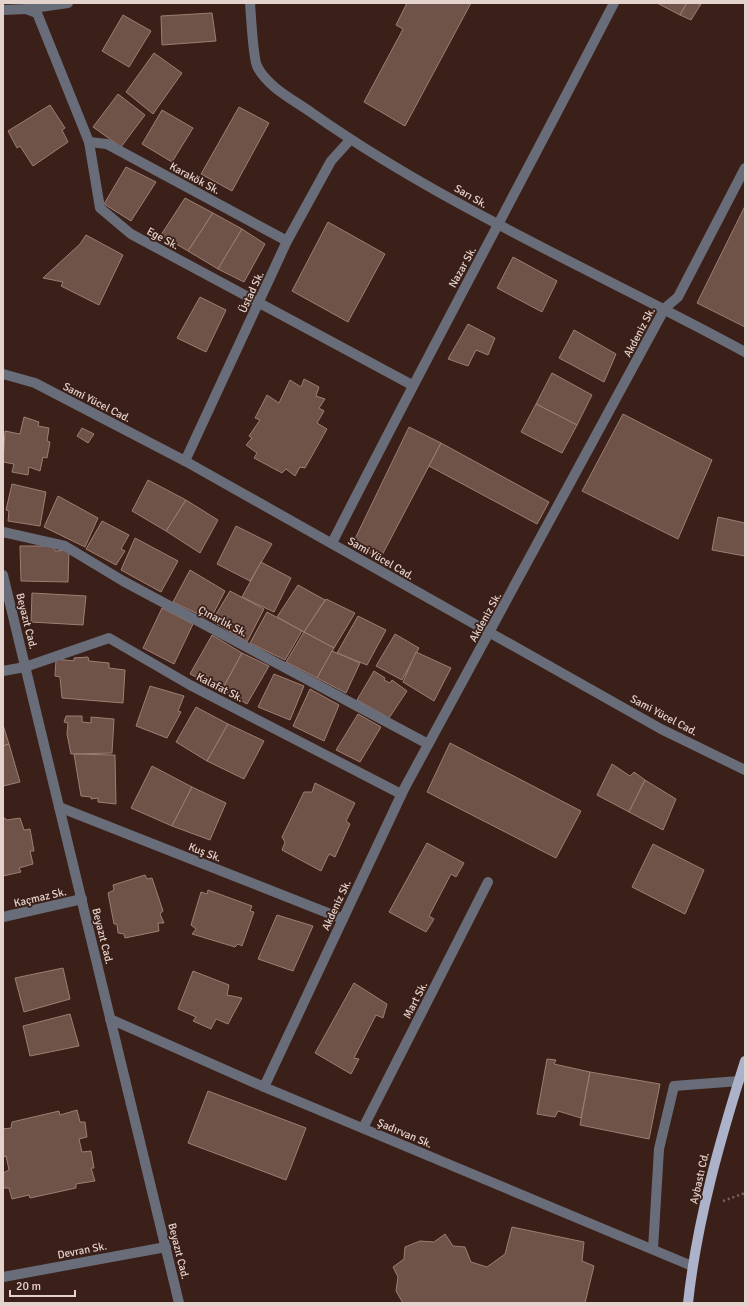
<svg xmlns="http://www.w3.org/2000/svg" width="748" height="1306" viewBox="0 0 748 1306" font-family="Signika,sans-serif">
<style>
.building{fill:#6f5248;stroke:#9d7e73}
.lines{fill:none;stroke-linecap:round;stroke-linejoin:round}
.path{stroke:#7c655e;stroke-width:2.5;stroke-dasharray:2 3;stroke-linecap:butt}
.minor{stroke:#696d79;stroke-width:10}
.major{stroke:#abb2ca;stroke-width:10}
.labels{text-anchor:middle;stroke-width:3.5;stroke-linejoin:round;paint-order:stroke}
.street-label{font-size:11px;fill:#e4d2cc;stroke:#3a2018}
</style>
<rect width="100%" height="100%" fill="#3a2018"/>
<g class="building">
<polygon points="407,3 471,3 405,126 364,102 403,29 396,25"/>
<polygon points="657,3 687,3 680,15"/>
<polygon points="687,3 701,4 691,20 680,15"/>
<polygon points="212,13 216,41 162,45 161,16"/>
<polygon points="123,15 151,31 129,67 102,51"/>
<polygon points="154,53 182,73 153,114 126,92"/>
<polygon points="118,94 145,115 121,147 93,127"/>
<polygon points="50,105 65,128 62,130 68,142 33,166 20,146 17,148 8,131"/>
<polygon points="239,107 269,123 232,191 201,174"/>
<polygon points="162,110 193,128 172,162 142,144"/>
<polygon points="126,167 156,182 131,221 104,204"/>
<polygon points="185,198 213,213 188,251 161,235"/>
<polygon points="745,206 745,327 697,303"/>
<polygon points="213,213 242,229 218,269 188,251"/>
<polygon points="328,222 385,254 348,322 292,291"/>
<polygon points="242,229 265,244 244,282 218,269"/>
<polygon points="86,235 123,255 99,305 61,286 63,282 43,278 80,244"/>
<polygon points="513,257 557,281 542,312 497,288"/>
<polygon points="200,297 226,310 206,352 177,338"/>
<polygon points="468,324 495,338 488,355 476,350 468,366 448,359"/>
<polygon points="574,330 616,354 604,382 559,358"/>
<polygon points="552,373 592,395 577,425 536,404"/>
<polygon points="304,379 319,387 316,396 325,399 319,408 324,411 317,423 327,429 305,468 300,467 295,476 286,469 282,473 254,458 257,453 246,445 252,438 249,436 260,420 255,418 267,395 279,403 290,380 301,387"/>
<polygon points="536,404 577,425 562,453 521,432"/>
<polygon points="623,414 712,460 678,539 582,491"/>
<polygon points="24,417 39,422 38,426 49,428 47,441 50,442 47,458 43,457 40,471 29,467 28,475 12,472 14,464 3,462 5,431 20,434"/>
<polygon points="409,427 441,443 380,559 353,543"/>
<polygon points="82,428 94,434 88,443 77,436"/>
<polygon points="441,443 549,502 537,524 429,466"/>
<polygon points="148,480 186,500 166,531 132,511"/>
<polygon points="12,484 46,492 40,526 8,521 9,511 6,510"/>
<polygon points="58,496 98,518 85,547 44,527"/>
<polygon points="186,500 218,520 200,553 166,531"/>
<polygon points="718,517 745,523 745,556 712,550"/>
<polygon points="102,521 129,535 121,549 125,551 116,565 86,549"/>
<polygon points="236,526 272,544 250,581 217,564"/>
<polygon points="135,538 178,561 161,592 121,570"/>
<polygon points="20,546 54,546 55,551 69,550 68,582 21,581"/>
<polygon points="261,562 291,578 274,612 242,597"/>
<polygon points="190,570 225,591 210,620 173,602"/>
<polygon points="298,585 325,600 304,632 277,617"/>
<polygon points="230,591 264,609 247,642 212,621"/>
<polygon points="32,593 86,596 83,625 31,622"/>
<polygon points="326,599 355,613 334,648 304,632"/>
<polygon points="162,608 193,624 174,664 143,648"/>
<polygon points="267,612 302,631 285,660 250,643"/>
<polygon points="358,616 386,630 367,665 337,653"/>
<polygon points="304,632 334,648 317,678 286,662"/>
<polygon points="395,634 419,648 402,680 376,666"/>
<polygon points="212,635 242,653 222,690 190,674"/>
<polygon points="332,651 360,663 346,693 317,678"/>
<polygon points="416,652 451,668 434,701 403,682"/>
<polygon points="242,653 269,666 247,704 222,690"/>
<polygon points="88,657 89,661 109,663 109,668 125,670 123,703 62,698 60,677 55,676 56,659 74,661 74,658"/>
<polygon points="374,671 385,678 384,680 390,683 392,680 407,691 389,718 357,700"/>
<polygon points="274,674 304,686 290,720 258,707"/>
<polygon points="150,686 184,696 178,711 181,712 167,738 136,726"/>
<polygon points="310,689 339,705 324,741 293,726"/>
<polygon points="196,707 228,724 207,761 176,742"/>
<polygon points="358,714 381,727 360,762 336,750"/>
<polygon points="66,716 82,716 82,722 91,723 91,717 114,719 112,753 71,754 67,734 68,723 64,722"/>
<polygon points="228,724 264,741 244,779 207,761"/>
<polygon points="3,725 9,744 3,746"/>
<polygon points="450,743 581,811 556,858 427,792"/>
<polygon points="9,744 20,782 3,786 3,746"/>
<polygon points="74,754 115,755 116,804 98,802 98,798 91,799 91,797 81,796"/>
<polygon points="612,764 630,776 634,772 645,780 629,812 597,795"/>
<polygon points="152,766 192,787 172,826 131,808"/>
<polygon points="645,780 676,799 663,830 629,812"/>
<polygon points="315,783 355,803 346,821 350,824 335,857 329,854 321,871 282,850 285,842 282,837 304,792 312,792"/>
<polygon points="192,787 226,803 210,840 172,826"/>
<polygon points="3,817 7,820 20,818 24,830 30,829 34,851 30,851 33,864 19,868 21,872 3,876"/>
<polygon points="427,843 464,863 456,877 451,874 429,916 434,919 426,932 389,912"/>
<polygon points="653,844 704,870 685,914 632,887"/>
<polygon points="145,875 147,879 152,878 163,911 160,914 164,923 158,923 159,931 125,938 124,934 118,933 117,924 114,924 108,893 114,890 113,885"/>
<polygon points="208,890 252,906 250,911 254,912 242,946 238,944 235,947 192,934 196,929 191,925 201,892 207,894"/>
<polygon points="277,915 313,926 293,971 258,959"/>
<polygon points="63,968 70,999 24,1012 15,978"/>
<polygon points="193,971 229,985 227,995 242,998 228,1024 216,1019 211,1029 193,1021 196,1017 178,1009"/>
<polygon points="354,983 387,1004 383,1018 376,1015 354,1058 359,1059 351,1074 315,1053"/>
<polygon points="70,1014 79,1046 30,1056 23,1026"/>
<polygon points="547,1059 556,1060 554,1064 590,1072 581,1118 558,1111 555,1117 537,1114"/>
<polygon points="590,1072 660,1084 649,1139 580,1125"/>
<polygon points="208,1091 306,1128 286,1180 188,1143"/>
<polygon points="77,1110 80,1122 85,1122 87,1137 79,1139 82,1152 91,1151 94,1168 91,1168 95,1181 76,1184 76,1188 30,1198 29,1195 12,1199 9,1188 3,1188 3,1173 9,1170 6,1156 3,1157 3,1129 11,1128 12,1122 59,1111 60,1115"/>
<polygon points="512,1227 584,1242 582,1261 594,1266 585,1303 403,1303 396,1291 398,1277 393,1267 404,1259 405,1247 420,1241 434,1242 445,1234 453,1246 465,1247 471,1262 487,1267 505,1254"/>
</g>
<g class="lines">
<polyline class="path" points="723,1201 745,1193"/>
<g class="minor">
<path d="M 250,3 C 251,16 253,57 257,66 C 267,87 294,100 312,113 C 447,208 600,273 745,352"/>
<polyline points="26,9 37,13 89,142 100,208 131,234 412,385"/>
<polyline points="3,10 26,9 68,3"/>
<polyline points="89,142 107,144 287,241"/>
<polyline points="3,374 35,383 185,461 661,729 745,770"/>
<polyline points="185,461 287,241 331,161 350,140"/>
<polyline points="3,532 65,546 123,581 428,744"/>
<path d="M 332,543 C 424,362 521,183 614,3"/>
<polyline points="3,575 179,1303"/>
<polyline points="3,671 25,667 109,638 190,685 401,794"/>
<polyline points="59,807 343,919"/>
<polyline points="3,917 82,899"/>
<polyline points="110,1019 264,1087 692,1266"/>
<polyline points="264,1087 404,789 665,308 678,297 745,168"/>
<polyline points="363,1128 488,882"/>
<polyline points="653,1249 659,1149 674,1086 739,1081"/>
<polyline points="3,1277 166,1247"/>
</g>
<path class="major" d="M 688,1303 C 697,1220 720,1140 745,1061"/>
</g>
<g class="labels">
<g class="street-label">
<text transform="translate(195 178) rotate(28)" y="4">Karakök Sk.</text>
<text transform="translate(471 196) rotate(30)" y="4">Sarı Sk.</text>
<text transform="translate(163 238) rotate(28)" y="4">Ege Sk.</text>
<text transform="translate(462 267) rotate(-61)" y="4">Nazar Sk.</text>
<text transform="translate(251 292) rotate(-65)" y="4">Üstad Sk.</text>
<text transform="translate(639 332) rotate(-62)" y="4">Akdeniz Sk.</text>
<text transform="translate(97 402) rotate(27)" y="4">Sami Yücel Cad.</text>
<text transform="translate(381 558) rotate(30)" y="4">Sami Yücel Cad.</text>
<text transform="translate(485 617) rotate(-61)" y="4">Akdeniz Sk.</text>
<text transform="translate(27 621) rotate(76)" y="4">Beyazıt Cad.</text>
<text transform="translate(223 621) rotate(28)" y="4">Çınarlık Sk.</text>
<text transform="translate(220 687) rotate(27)" y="4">Kalafat Sk.</text>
<text transform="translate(664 715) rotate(28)" y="4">Sami Yücel Cad.</text>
<text transform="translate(205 852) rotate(21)" y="4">Kuş Sk.</text>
<text transform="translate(40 897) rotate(-13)" y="4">Kaçmaz Sk.</text>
<text transform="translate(336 905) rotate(-65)" y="4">Akdeniz Sk.</text>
<text transform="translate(103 936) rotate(76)" y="4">Beyazıt Cad.</text>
<text transform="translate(415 1000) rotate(-63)" y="4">Mart Sk.</text>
<text transform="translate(405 1133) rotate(23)" y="4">Şadırvan Sk.</text>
<text transform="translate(699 1178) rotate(-77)" y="4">Aybastı Cd.</text>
<text transform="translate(82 1250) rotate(-11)" y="4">Devran Sk.</text>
<text transform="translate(179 1251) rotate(76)" y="4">Beyazıt Cad.</text>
</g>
</g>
<rect width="748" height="1306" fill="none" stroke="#e4d2cc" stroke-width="8"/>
<path d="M10 1290v6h65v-6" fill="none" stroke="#e4d2cc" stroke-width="2"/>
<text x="16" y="1290" font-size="12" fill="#e4d2cc" stroke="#3a2018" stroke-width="3" paint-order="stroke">20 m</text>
</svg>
